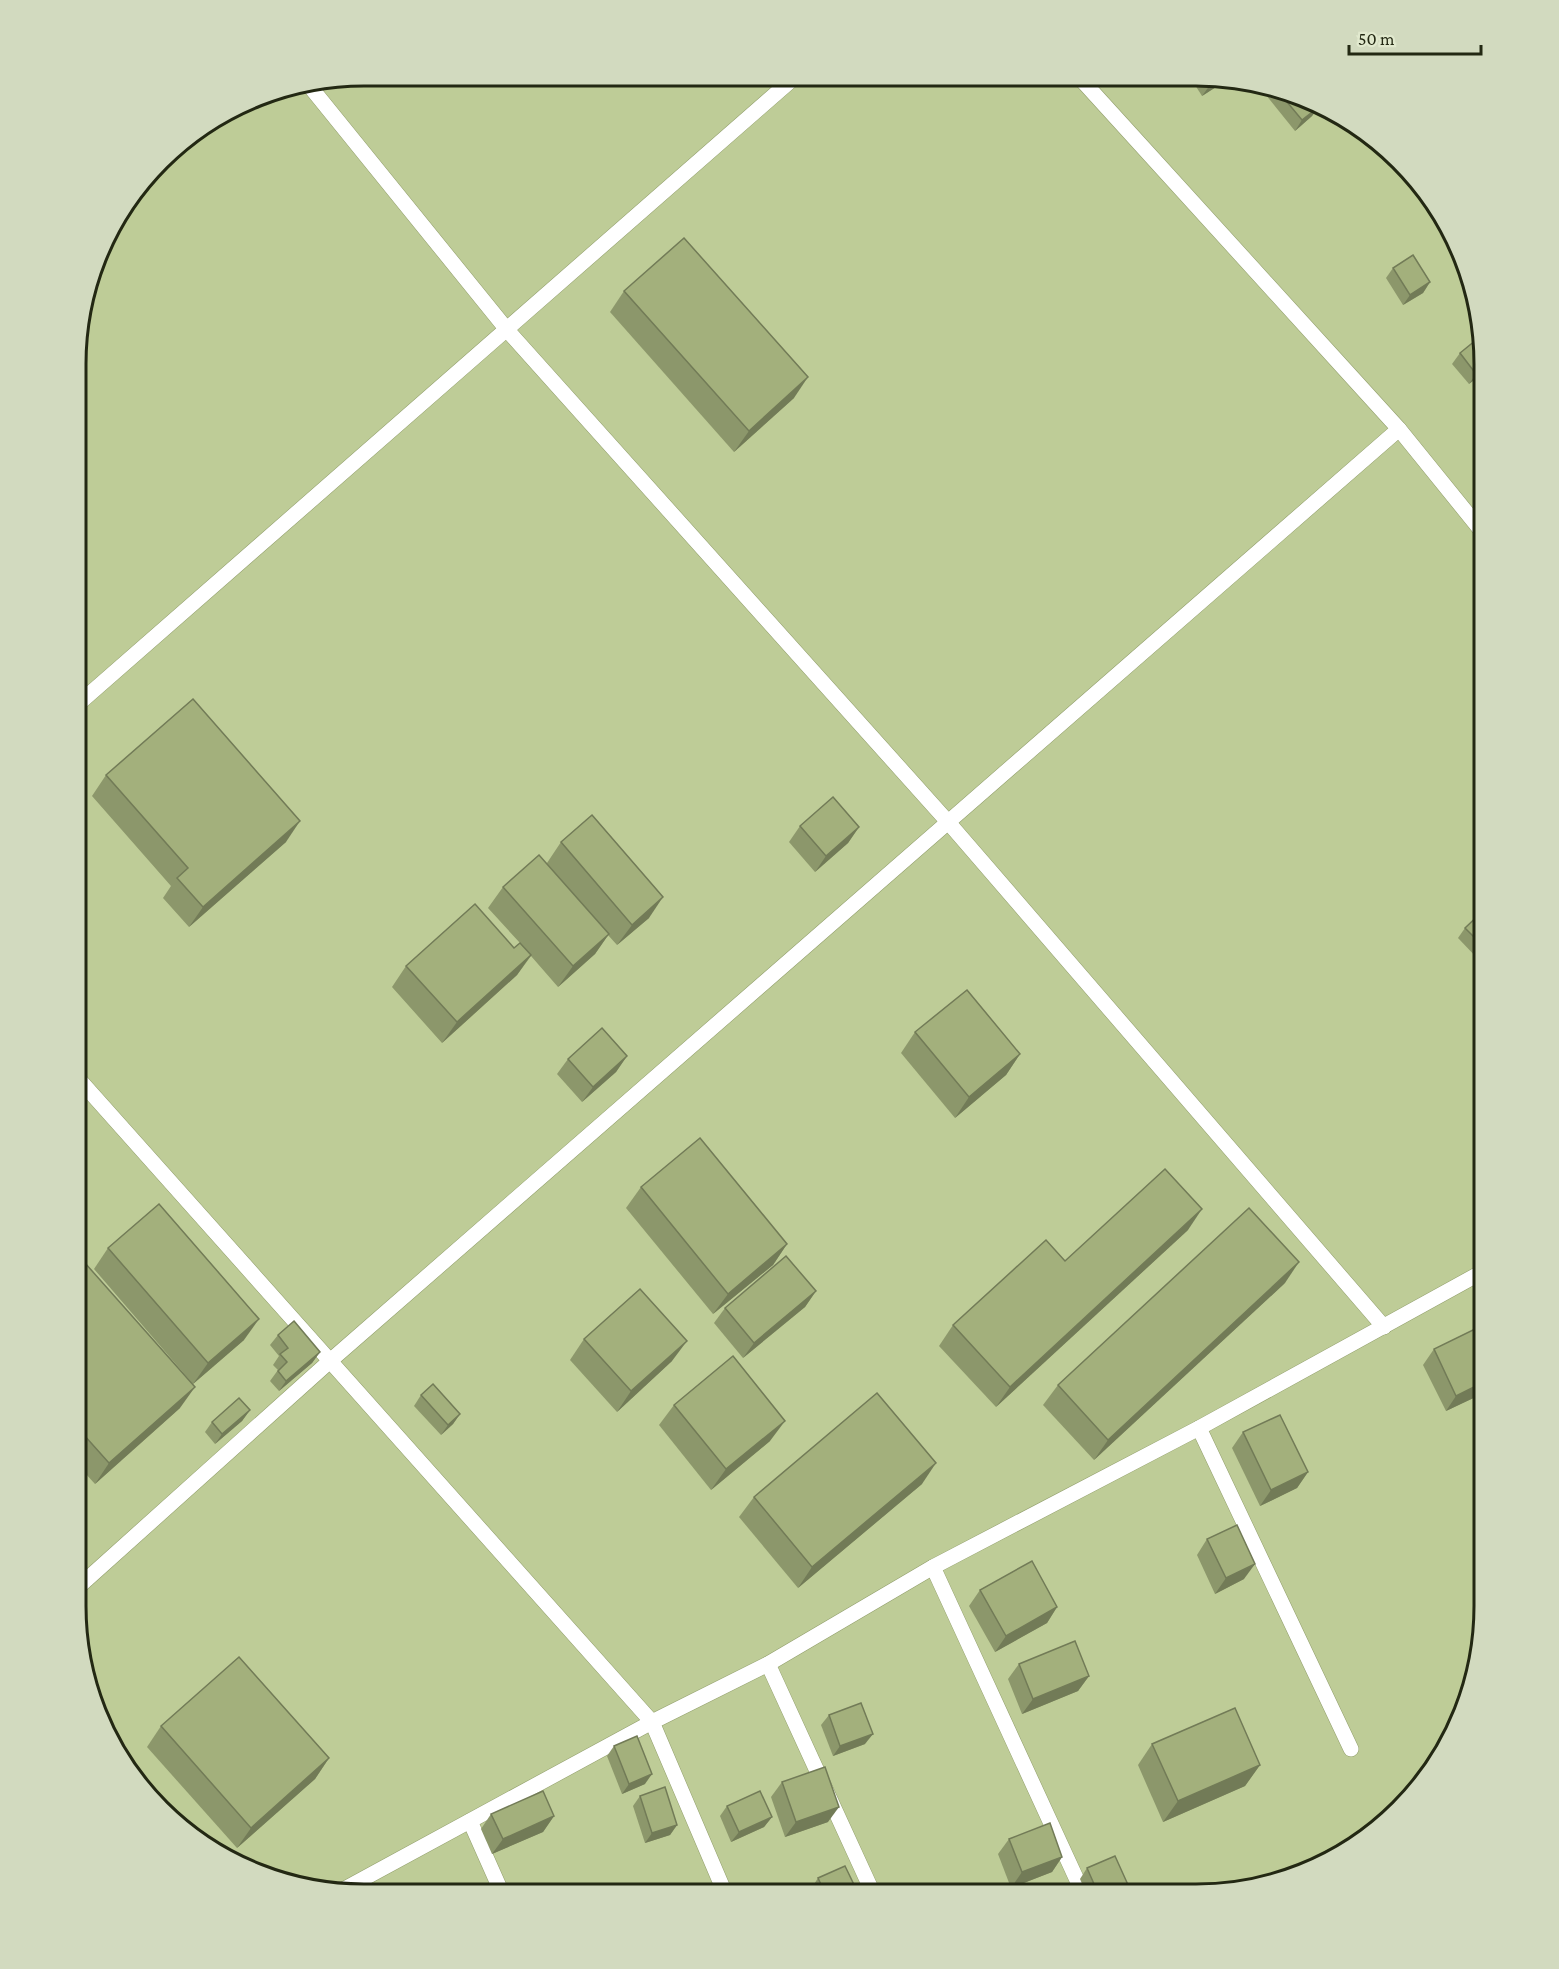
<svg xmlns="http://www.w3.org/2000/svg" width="1559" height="1969" viewBox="0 0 1559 1969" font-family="'Crimson Pro',serif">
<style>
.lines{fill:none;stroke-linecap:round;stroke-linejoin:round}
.street-casing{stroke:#919e6b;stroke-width:16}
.street{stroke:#fff;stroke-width:15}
.wall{fill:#8c976b}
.shaded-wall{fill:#727b57}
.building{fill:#a3b07c;stroke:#727b57;stroke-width:1.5}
.rim{fill:none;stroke:#232813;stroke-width:3}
</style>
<rect width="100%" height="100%" fill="#becc97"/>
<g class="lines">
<defs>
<g id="street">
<polyline points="1079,77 1399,429 1484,534"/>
<polyline points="308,84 508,331 948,822 1384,1327"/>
<polyline points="77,705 796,76"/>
<polyline points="76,1076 652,1722 725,1893"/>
<polyline points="1199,1428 1351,1749"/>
<polyline points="933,1567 1083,1893"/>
<polyline points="75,1590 330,1361 1399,429"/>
<polyline points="768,1664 873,1893"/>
<polyline points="470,1821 502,1893"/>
<polyline points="339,1892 652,1722 768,1664 933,1567 1199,1428 1484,1271"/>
</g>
</defs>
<use href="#street" class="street-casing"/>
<use href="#street" class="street"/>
</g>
<g class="wall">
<polygon points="1190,77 1230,78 1202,96"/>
<polygon points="1269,91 1317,109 1312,116 1295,131 1266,95"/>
<polygon points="1443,217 1446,219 1450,231 1442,219"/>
<polygon points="1393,268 1430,282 1423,293 1403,305 1386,278"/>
<polygon points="624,291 794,398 734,452 610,312"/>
<polygon points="1460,353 1484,363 1484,372 1469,384 1452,364"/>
<polygon points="106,775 286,842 189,927 163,898 171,886 92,796"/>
<polygon points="800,826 859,827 848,843 815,872 789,842"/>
<polygon points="561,842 649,918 617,945 608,935 595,954 558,987 531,956 517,975 442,1043 392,987 406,966 514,948 520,943 488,908 503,887 547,863"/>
<polygon points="1484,910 1484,955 1479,960 1458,938 1465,928"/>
<polygon points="915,1032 1020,1054 1006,1075 955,1118 901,1053"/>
<polygon points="627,1056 616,1072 582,1102 557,1074 568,1059"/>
<polygon points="641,1187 787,1244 773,1265 713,1314 626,1208"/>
<polygon points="1188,1230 996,1407 939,1346 953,1325 1065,1261"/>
<polygon points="108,1248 244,1340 193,1384 94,1269"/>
<polygon points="76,1271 180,1408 95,1484 75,1462"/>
<polygon points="1285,1283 1094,1460 1043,1405 1058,1385"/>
<polygon points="816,1291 805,1307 743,1358 714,1323 725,1308"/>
<polygon points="278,1335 320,1352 312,1363 279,1391 270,1381 278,1370 273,1365 279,1356 270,1345"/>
<polygon points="584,1339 672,1361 617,1412 570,1360"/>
<polygon points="1484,1347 1484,1393 1446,1411 1423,1365 1434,1349"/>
<polygon points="421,1395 460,1414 453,1424 441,1435 414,1406"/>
<polygon points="674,1405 770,1441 711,1490 659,1425"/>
<polygon points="250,1410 242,1421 215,1444 205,1432 212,1422"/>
<polygon points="1243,1432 1308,1472 1297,1488 1260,1506 1232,1448"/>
<polygon points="922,1484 798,1588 739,1517 754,1497"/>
<polygon points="1207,1539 1244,1579 1215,1594 1197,1555"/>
<polygon points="980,1590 1057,1607 1047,1623 995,1652 969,1606"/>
<polygon points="1019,1664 1089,1676 1078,1691 1022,1714 1008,1679"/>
<polygon points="829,1715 865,1744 833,1756 821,1725"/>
<polygon points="161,1726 329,1758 315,1779 237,1848 147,1747"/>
<polygon points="1152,1744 1260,1765 1245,1786 1163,1822 1138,1765"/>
<polygon points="614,1746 645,1784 622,1794 607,1756"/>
<polygon points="782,1782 828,1822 785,1837 771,1797"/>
<polygon points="640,1796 677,1825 670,1835 645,1843 633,1806"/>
<polygon points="727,1806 772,1817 764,1827 731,1842 720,1816"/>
<polygon points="491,1814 554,1816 543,1832 492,1854 481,1829"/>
<polygon points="1009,1839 1062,1857 1052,1872 1011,1888 998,1854"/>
<polygon points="1087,1868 1124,1893 1086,1893 1080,1879"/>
<polygon points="818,1878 858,1893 812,1893 813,1893 811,1889"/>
</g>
<g class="shaded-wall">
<polygon points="1218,77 1230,78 1202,96 1213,81"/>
<polygon points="1316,109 1317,109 1312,116 1295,131 1302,120"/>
<polygon points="1430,282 1423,293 1403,305 1410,295"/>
<polygon points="1484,368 1484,372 1469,384 1476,374"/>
<polygon points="808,377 794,398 734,452 749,431"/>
<polygon points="300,821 286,842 189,927 203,907"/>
<polygon points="859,827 848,843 815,872 826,856"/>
<polygon points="663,897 649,918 617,945 632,925"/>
<polygon points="609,934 595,954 558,987 573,966"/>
<polygon points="531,955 517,975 442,1043 457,1022"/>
<polygon points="1020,1054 1006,1075 955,1118 969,1097"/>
<polygon points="627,1056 616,1072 582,1102 593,1087"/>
<polygon points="1202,1209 1188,1230 996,1407 1010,1387"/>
<polygon points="787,1244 773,1265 713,1314 728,1294"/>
<polygon points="1299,1262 1285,1283 1094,1460 1108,1440"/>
<polygon points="816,1291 805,1307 743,1358 754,1343"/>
<polygon points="259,1319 244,1340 193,1384 208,1363"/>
<polygon points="687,1341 672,1361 617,1412 631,1391"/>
<polygon points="320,1352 312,1363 279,1391 286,1381"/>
<polygon points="1484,1382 1484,1393 1446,1411 1456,1396"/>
<polygon points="195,1387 180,1408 95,1484 109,1463"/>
<polygon points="250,1410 242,1421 215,1444 222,1434"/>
<polygon points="460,1414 453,1424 441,1435 448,1425"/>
<polygon points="785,1421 770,1441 711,1490 726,1469"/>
<polygon points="936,1463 922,1484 798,1588 812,1567"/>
<polygon points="1308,1472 1297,1488 1260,1506 1271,1490"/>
<polygon points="1255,1564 1244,1579 1215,1594 1226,1578"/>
<polygon points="1057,1607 1047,1623 995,1652 1006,1636"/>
<polygon points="1089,1676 1078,1691 1022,1714 1033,1699"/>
<polygon points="873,1734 865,1744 833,1756 840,1746"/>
<polygon points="329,1758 315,1779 237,1848 251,1828"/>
<polygon points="1260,1765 1245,1786 1163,1822 1178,1801"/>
<polygon points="652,1774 645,1784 622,1794 629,1784"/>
<polygon points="839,1807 828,1822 785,1837 796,1822"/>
<polygon points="554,1816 543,1832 492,1854 503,1839"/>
<polygon points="772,1817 764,1827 731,1842 739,1832"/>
<polygon points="677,1825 670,1835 645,1843 652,1833"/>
<polygon points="1062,1857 1052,1872 1011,1888 1022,1872"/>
<polygon points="1129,1887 1124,1893 1114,1893"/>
</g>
<g class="building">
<polygon points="1282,96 1316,109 1302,120"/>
<polygon points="684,238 808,377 749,431 624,291"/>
<polygon points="1413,255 1430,282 1410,295 1393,268"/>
<polygon points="1481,336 1484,368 1476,374 1460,353"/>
<polygon points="193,699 300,821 203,907 177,878 188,868 106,775"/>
<polygon points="833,797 859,827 826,856 800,826"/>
<polygon points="592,815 663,897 632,925 561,842"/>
<polygon points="539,855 609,934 573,966 503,887"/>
<polygon points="475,904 514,948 520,943 531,955 457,1022 406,966"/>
<polygon points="1484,910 1484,947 1465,928"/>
<polygon points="967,990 1020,1054 969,1097 915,1032"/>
<polygon points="602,1028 627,1056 593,1087 568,1059"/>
<polygon points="700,1138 787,1244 728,1294 641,1187"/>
<polygon points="1165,1169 1202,1209 1010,1387 953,1325 1046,1240 1065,1261"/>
<polygon points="159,1204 259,1319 208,1363 108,1248"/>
<polygon points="1249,1208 1299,1262 1108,1440 1058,1385"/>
<polygon points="786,1256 816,1291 754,1343 725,1308"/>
<polygon points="85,1263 195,1387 109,1463 75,1425 76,1271"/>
<polygon points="640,1289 687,1341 631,1391 584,1339"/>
<polygon points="294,1321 320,1352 286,1381 278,1371 287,1362 280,1354 288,1348 278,1335"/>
<polygon points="1475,1329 1484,1347 1484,1382 1456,1396 1434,1349"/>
<polygon points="733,1356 785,1421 726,1469 674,1405"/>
<polygon points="433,1384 460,1414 448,1425 421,1395"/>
<polygon points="877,1393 936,1463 812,1567 754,1497"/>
<polygon points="239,1398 250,1410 222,1434 212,1422"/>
<polygon points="1280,1415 1308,1472 1271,1490 1243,1432"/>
<polygon points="1237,1525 1255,1564 1226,1578 1207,1539"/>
<polygon points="1032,1561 1057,1607 1006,1636 980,1590"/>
<polygon points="1075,1641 1089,1676 1033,1699 1019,1664"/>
<polygon points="239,1657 329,1758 251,1828 161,1726"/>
<polygon points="861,1703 873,1734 840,1746 829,1715"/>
<polygon points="1235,1708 1260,1765 1178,1801 1152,1744"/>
<polygon points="637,1736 652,1774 629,1784 614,1746"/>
<polygon points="825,1767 839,1807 796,1822 782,1782"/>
<polygon points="665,1787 677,1825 652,1833 640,1796"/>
<polygon points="543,1791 554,1816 503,1839 491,1814"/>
<polygon points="760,1791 772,1817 739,1832 727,1806"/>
<polygon points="1050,1823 1062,1857 1022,1872 1009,1839"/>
<polygon points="1115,1856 1129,1887 1114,1893 1098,1893 1087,1868"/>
<polygon points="845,1866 858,1893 825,1893 818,1878"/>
<polygon points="820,1890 822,1893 812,1893"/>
<polygon points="997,1890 999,1893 990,1893"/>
</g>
<path d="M0 0H1559V1969H0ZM364 86H1196A278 278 0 0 1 1474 364V1606A278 278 0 0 1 1196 1884H364A278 278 0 0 1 86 1606V364A278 278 0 0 1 364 86Z" fill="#d2dabf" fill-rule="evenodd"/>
<path class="rim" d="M364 86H1196A278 278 0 0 1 1474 364V1606A278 278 0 0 1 1196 1884H364A278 278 0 0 1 86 1606V364A278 278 0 0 1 364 86Z"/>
<path d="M1349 45v9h132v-9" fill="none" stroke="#232813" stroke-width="3"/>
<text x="1358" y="45" font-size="18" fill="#232813" stroke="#e1e9ce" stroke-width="4.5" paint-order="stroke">50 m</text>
</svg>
